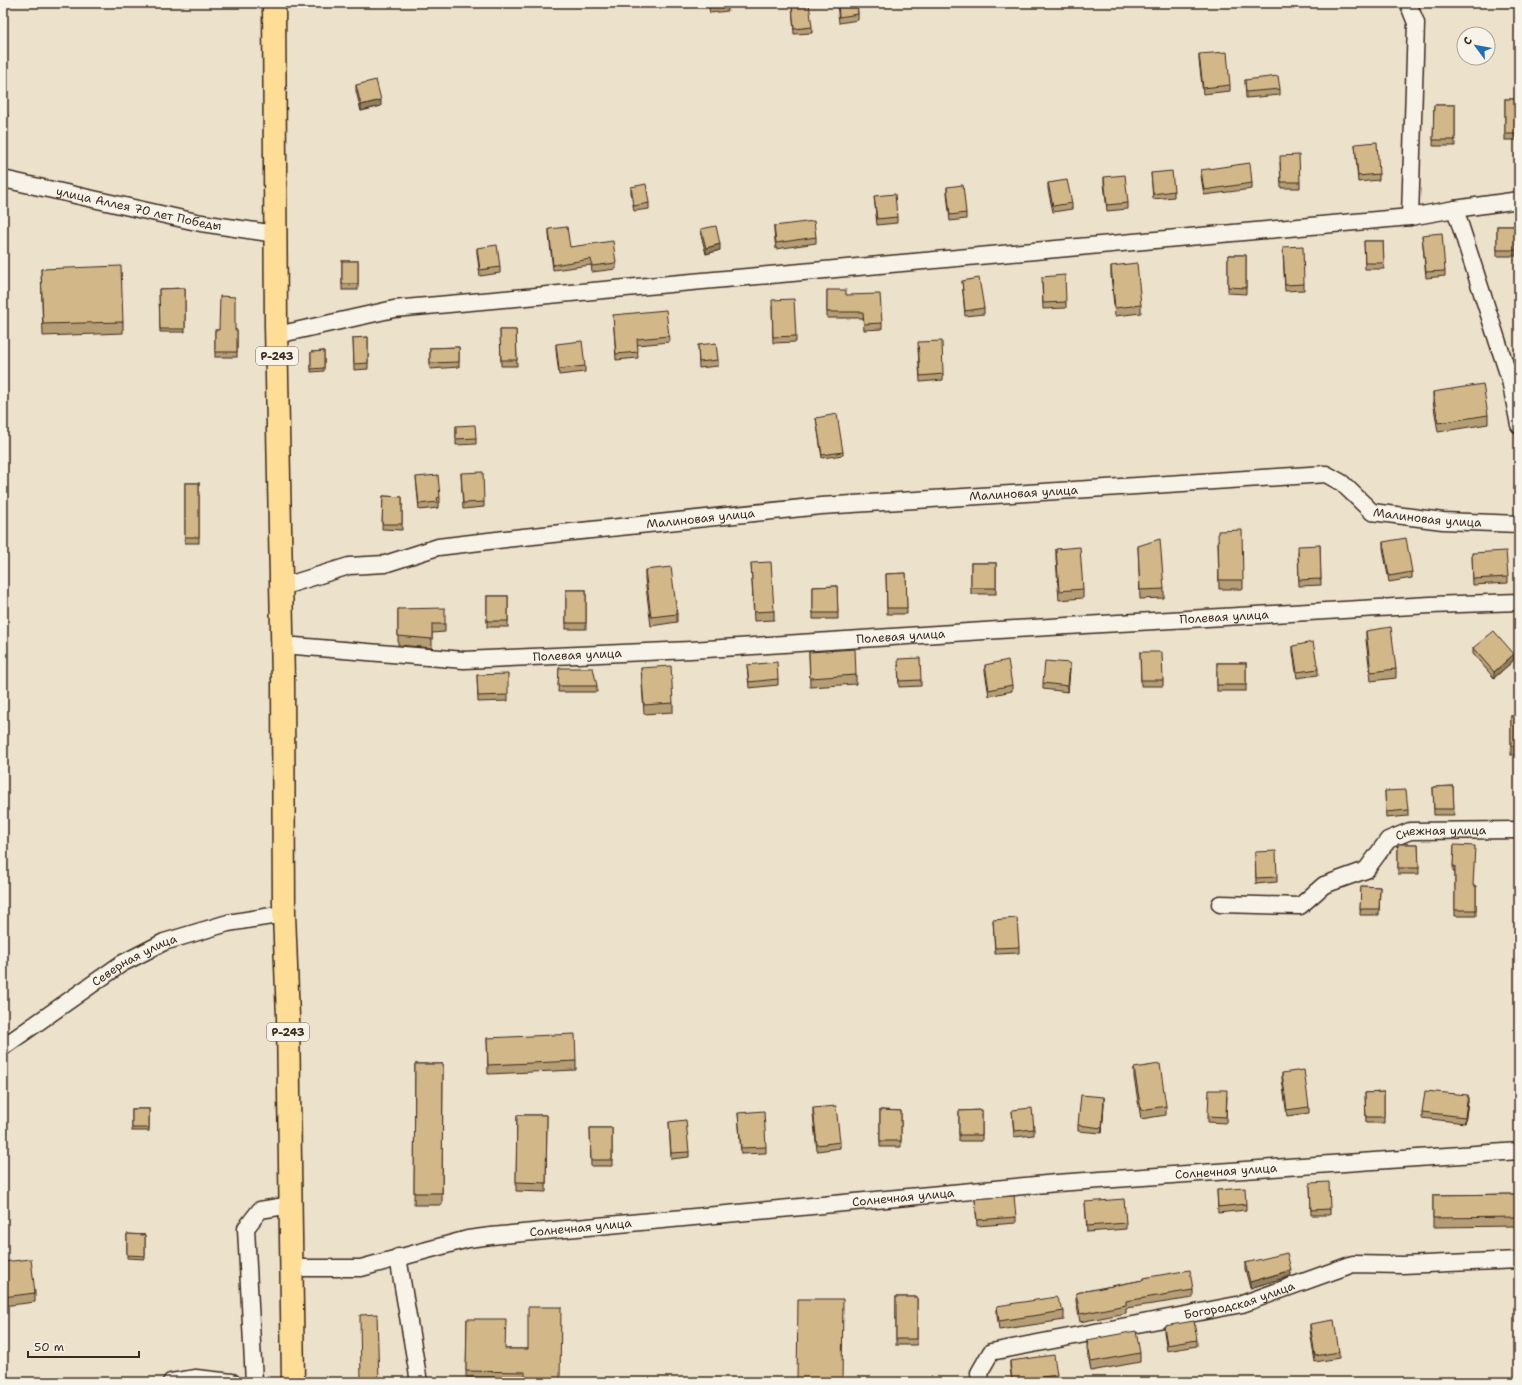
<svg xmlns="http://www.w3.org/2000/svg" width="1522" height="1385" viewBox="0 0 1522 1385" font-family="'Shantell Sans',sans-serif">
<style>
.lines{fill:none;stroke-linecap:round;stroke-linejoin:round}
.street-casing{stroke:#3b2a1e;stroke-width:19}
.highway-casing{stroke:#3b2a1e;stroke-width:25}
.street{stroke:#f7f3e8;stroke-width:16}
.highway{stroke:#fedd96;stroke-width:22}
.wall{fill:#b59d75;stroke:#3b2a1e}
.shaded-wall{fill:#93805f;stroke:#3b2a1e}
.building{fill:#d2b788;stroke:#3b2a1e}
.labels{text-anchor:middle;stroke-width:3.5;stroke-linejoin:round;paint-order:stroke}
.shield{fill:#f7f3e8;stroke:#73665b;stroke-width:1}
.shield-label{font-size:11px;font-weight:bold;fill:#3b2a1e}
.street-label{font-size:12px;fill:#3b2a1e;stroke:#f7f3e8}
</style>
<rect width="100%" height="100%" fill="#ece1cb"/>
<filter id="ink" filterUnits="userSpaceOnUse"><feTurbulence type="fractalNoise" baseFrequency=".025" numOctaves="2"/><feDisplacementMap in="SourceGraphic" scale="8" xChannelSelector="R" yChannelSelector="G"/><feConvolveMatrix kernelMatrix="1 2 1 2 8 2 1 2 1" color-interpolation-filters="sRGB"/></filter>
<g filter="url(#ink)">
<g class="lines">
<defs>
<g id="street">
<polyline points="1408,3 1416,23 1410,217"/>
<path id="s1" d="M 3,179 L 201,223 L 276,234"/>
<polyline points="1455,209 1519,200"/>
<polyline points="277,335 394,309 1410,217 1455,209 1510,380 1519,425"/>
<path id="s2" d="M 281,587 L 349,566 L 385,564 L 438,547 L 514,538 L 821,506 L 1326,474 L 1342,483 L 1372,512 L 1443,521 L 1519,524"/>
<path id="s3" d="M 283,645 L 464,660 L 691,650 L 999,630 L 1430,605 L 1519,602"/>
<path id="s4" d="M 1220,904 L 1300,906 L 1324,885 L 1366,870 L 1388,840 L 1410,831 L 1519,830"/>
<path id="s5" d="M 3,1047 L 121,964 L 164,942 L 228,923 L 284,914"/>
<polyline points="398,1257 419,1382"/>
<path id="s6" d="M 292,1268 L 361,1268 L 468,1239 L 491,1236 L 1057,1183 L 1519,1151"/>
<polyline points="171,1382 196,1378 232,1382"/>
<polyline points="254,1382 246,1228 260,1210 291,1205"/>
<path id="s7" d="M 980,1382 L 979,1373 L 991,1352 L 1242,1304 L 1353,1264 L 1402,1265 L 1519,1260"/>
</g>
<polyline id="highway" points="274,3 276,326 283,681 284,914 288,1017 293,1382"/>
</defs>
<use href="#street" class="street-casing"/>
<use href="#highway" class="highway-casing"/>
<use href="#street" class="street"/>
<use href="#highway" class="highway"/>
</g>
<g class="wall">
<polygon points="708,3 728,3 728,11 710,13"/>
<polygon points="837,3 857,3 858,14 858,20 839,23"/>
<polygon points="792,5 812,27 812,33 794,34"/>
<polygon points="1199,54 1230,85 1230,91 1203,94 1199,60"/>
<polygon points="1245,80 1280,89 1280,95 1246,98"/>
<polygon points="356,85 381,106 361,111 356,91"/>
<rect x="1505" y="99" width="14" height="41"/>
<polygon points="1434,105 1455,105 1455,146 1433,146"/>
<polygon points="3,114 8,118 5,132 3,131"/>
<polygon points="1355,144 1379,174 1379,180 1358,182"/>
<polygon points="1280,162 1300,182 1300,188 1281,188"/>
<polygon points="1201,170 1252,183 1252,189 1204,195 1201,176"/>
<polygon points="1151,173 1174,191 1174,197 1153,199"/>
<polygon points="1104,177 1128,203 1128,209 1107,211 1104,183"/>
<polygon points="1048,183 1072,203 1072,209 1053,212 1048,189"/>
<polygon points="631,187 649,203 649,209 634,211 631,193"/>
<polygon points="947,187 966,213 966,219 950,221 947,193"/>
<polygon points="874,196 897,217 897,223 877,225"/>
<polygon points="774,226 816,237 816,243 776,249 774,232"/>
<rect x="1497" y="226" width="19" height="30"/>
<polygon points="549,229 570,247 616,263 616,269 592,272 591,265 553,270 549,235"/>
<polygon points="701,229 720,250 706,254 701,235"/>
<polygon points="1422,235 1445,271 1445,276 1426,278"/>
<polygon points="1364,241 1383,241 1384,269 1365,269"/>
<polygon points="477,248 500,267 500,273 480,276 477,253"/>
<polygon points="1283,253 1304,284 1304,290 1285,291"/>
<polygon points="1228,255 1246,255 1246,294 1228,293"/>
<rect x="342" y="261" width="16" height="29"/>
<polygon points="1111,266 1141,305 1141,313 1115,316 1111,275"/>
<polygon points="41,269 123,322 123,333 43,336"/>
<polygon points="962,281 984,308 984,314 965,316"/>
<polygon points="1042,283 1066,302 1066,308 1043,309"/>
<polygon points="185,288 185,332 160,332 159,289"/>
<polygon points="827,290 846,295 882,323 882,329 864,330 863,318 827,318"/>
<polygon points="772,306 796,336 796,342 773,343"/>
<polygon points="613,315 669,336 669,342 637,345 638,358 616,360"/>
<rect x="215" y="330" width="22" height="27"/>
<polygon points="500,330 516,330 517,366 501,366"/>
<polygon points="368,337 368,369 354,370 353,338"/>
<polygon points="556,344 585,366 585,372 559,375 556,350"/>
<polygon points="698,345 718,360 718,366 699,368"/>
<polygon points="459,347 459,367 430,369 430,348"/>
<polygon points="918,348 943,374 943,380 920,382"/>
<polygon points="324,351 324,371 311,372 311,352"/>
<polygon points="1433,392 1488,415 1488,424 1438,432 1433,401"/>
<polygon points="816,418 843,452 843,455 822,458"/>
<polygon points="456,426 476,438 476,444 456,445"/>
<polygon points="461,473 484,502 484,507 463,509"/>
<polygon points="416,477 440,497 440,503 438,503 438,508 419,510"/>
<rect x="185" y="483" width="14" height="60"/>
<polygon points="383,496 402,497 402,530 382,529"/>
<polygon points="1218,540 1243,580 1243,589 1219,589"/>
<polygon points="1383,542 1412,572 1412,578 1389,582 1383,548"/>
<polygon points="1320,545 1321,585 1299,586 1298,552"/>
<polygon points="1138,546 1164,589 1164,598 1140,599"/>
<polygon points="1056,549 1083,589 1083,598 1059,600 1056,558"/>
<polygon points="1472,553 1508,577 1508,583 1473,585"/>
<polygon points="751,563 774,611 774,620 754,621"/>
<rect x="971" y="563" width="25" height="31"/>
<polygon points="645,570 677,614 677,622 651,626 645,579"/>
<polygon points="906,573 907,614 887,614 886,574"/>
<polygon points="837,586 838,619 813,619 813,587"/>
<rect x="566" y="590" width="20" height="39"/>
<rect x="487" y="596" width="21" height="31"/>
<polygon points="398,609 445,624 445,632 432,633 432,648 398,645"/>
<polygon points="1366,631 1396,669 1396,678 1371,681 1366,640"/>
<polygon points="1293,646 1318,669 1318,675 1297,678 1293,652"/>
<polygon points="1473,648 1514,660 1494,678 1473,654"/>
<polygon points="809,652 856,675 856,684 810,687"/>
<polygon points="1140,652 1163,680 1163,686 1141,686"/>
<rect x="1217" y="663" width="29" height="28"/>
<polygon points="747,665 778,679 778,685 749,688"/>
<polygon points="898,665 921,680 921,686 899,687"/>
<polygon points="985,665 1012,685 1012,691 989,696 985,671"/>
<polygon points="559,668 597,686 597,692 558,692"/>
<polygon points="641,668 673,703 673,712 644,714"/>
<polygon points="1070,669 1068,692 1043,689 1043,683"/>
<polygon points="477,675 508,695 508,701 478,702"/>
<rect x="1511" y="716" width="8" height="39"/>
<rect x="1518" y="779" width="1" height="27"/>
<polygon points="1453,786 1454,815 1434,815 1433,787"/>
<polygon points="1385,791 1408,810 1408,816 1386,818"/>
<polygon points="1398,844 1418,844 1419,874 1398,874"/>
<polygon points="1454,845 1473,886 1476,886 1476,916 1455,916 1455,872 1453,872"/>
<polygon points="1255,852 1277,877 1277,882 1256,884"/>
<polygon points="1361,886 1380,887 1379,915 1360,915"/>
<polygon points="993,920 1019,947 1019,953 995,954"/>
<polygon points="487,1038 576,1061 576,1070 488,1074"/>
<polygon points="415,1064 443,1064 442,1205 414,1205"/>
<polygon points="1134,1068 1166,1106 1166,1115 1141,1119 1134,1077"/>
<polygon points="1282,1073 1309,1107 1309,1113 1287,1116 1282,1079"/>
<polygon points="1384,1092 1384,1123 1366,1123 1365,1093"/>
<polygon points="1227,1096 1226,1123 1208,1122 1208,1116"/>
<polygon points="1468,1101 1465,1123 1422,1118 1422,1112"/>
<polygon points="1104,1103 1102,1133 1078,1131 1078,1125"/>
<polygon points="813,1108 840,1142 840,1148 817,1151 813,1114"/>
<rect x="132" y="1109" width="17" height="22"/>
<polygon points="880,1110 901,1111 901,1147 880,1147"/>
<polygon points="982,1110 982,1141 959,1141 959,1111"/>
<polygon points="1012,1110 1034,1129 1034,1135 1014,1137"/>
<polygon points="738,1113 766,1147 766,1153 741,1154"/>
<polygon points="517,1115 547,1115 546,1192 516,1191"/>
<polygon points="669,1122 689,1152 689,1157 671,1159"/>
<polygon points="590,1128 612,1128 612,1166 591,1166"/>
<polygon points="1310,1183 1330,1209 1330,1215 1311,1215"/>
<polygon points="1217,1190 1246,1204 1246,1210 1218,1213"/>
<polygon points="1519,1194 1519,1226 1433,1227 1433,1195"/>
<polygon points="975,1199 1016,1217 1016,1223 977,1226"/>
<polygon points="1085,1202 1126,1223 1126,1229 1087,1232"/>
<polygon points="127,1234 145,1235 145,1259 127,1258"/>
<polygon points="3,1262 35,1293 35,1302 3,1306"/>
<polygon points="1245,1263 1291,1276 1250,1288 1245,1269"/>
<polygon points="1143,1278 1193,1290 1193,1298 1126,1308 1126,1313 1080,1322 1076,1301 1076,1293 1143,1280"/>
<rect x="896" y="1297" width="21" height="48"/>
<polygon points="997,1306 1064,1311 1064,1320 999,1330 997,1315"/>
<polygon points="561,1307 525,1378 466,1377 467,1319 505,1349 528,1349"/>
<polygon points="1310,1324 1339,1352 1339,1358 1315,1362 1310,1330"/>
<polygon points="1164,1326 1197,1340 1197,1346 1167,1351 1164,1332"/>
<polygon points="1087,1340 1140,1353 1140,1362 1091,1371 1087,1349"/>
<polygon points="1010,1361 1057,1375 1057,1381 1049,1382 1012,1382 1010,1367"/>
</g>
<g class="shaded-wall">
<polygon points="381,100 381,106 361,111 361,105"/>
<polygon points="720,244 720,250 706,254 706,248"/>
<polygon points="1514,654 1514,660 1494,678 1494,672"/>
<polygon points="1070,663 1070,669 1068,692 1068,686"/>
<polygon points="1468,1095 1468,1101 1465,1123 1465,1117"/>
<polygon points="1104,1097 1104,1103 1102,1133 1102,1128"/>
<polygon points="1291,1270 1291,1276 1250,1288 1250,1282"/>
</g>
<g class="building">
<polygon points="709,3 728,3 728,5 710,7"/>
<polygon points="809,3 812,27 794,29 792,5"/>
<polygon points="838,3 857,3 858,14 839,17"/>
<polygon points="1227,52 1230,85 1203,88 1199,54"/>
<polygon points="1278,76 1280,89 1246,92 1245,80"/>
<polygon points="376,80 381,100 361,105 356,85"/>
<rect x="1505" y="99" width="14" height="35"/>
<polygon points="1434,105 1455,105 1455,140 1433,140"/>
<polygon points="3,114 8,115 5,129 3,128"/>
<polygon points="1377,142 1379,174 1358,176 1355,144"/>
<polygon points="1299,155 1300,182 1281,182 1280,156"/>
<polygon points="1250,163 1252,183 1204,190 1201,170"/>
<polygon points="1172,171 1174,191 1153,194 1151,173"/>
<polygon points="1125,175 1128,203 1107,205 1104,177"/>
<polygon points="1067,180 1072,203 1053,206 1048,183"/>
<polygon points="646,184 649,203 634,206 631,187"/>
<polygon points="963,185 966,213 950,215 947,187"/>
<polygon points="895,194 897,217 877,219 874,196"/>
<polygon points="814,221 816,237 776,243 774,226"/>
<polygon points="716,226 720,244 706,248 701,229"/>
<rect x="1497" y="226" width="19" height="24"/>
<polygon points="567,227 570,247 613,241 616,263 592,266 591,259 553,265 549,229"/>
<polygon points="1442,233 1445,271 1426,272 1422,235"/>
<polygon points="1364,241 1383,241 1384,263 1365,263"/>
<polygon points="497,245 500,267 480,270 477,248"/>
<polygon points="1303,246 1304,284 1285,285 1283,247"/>
<polygon points="1228,255 1246,255 1246,288 1228,287"/>
<rect x="342" y="261" width="16" height="23"/>
<polygon points="1137,263 1141,305 1115,308 1111,266"/>
<polygon points="121,266 123,322 43,324 41,269"/>
<polygon points="1065,275 1066,302 1043,303 1042,277"/>
<polygon points="979,278 984,308 965,311 962,281"/>
<polygon points="185,288 185,329 160,329 159,289"/>
<polygon points="827,290 846,290 846,295 880,294 882,323 864,324 863,312 827,312"/>
<polygon points="220,296 235,297 235,330 237,330 237,352 215,352 215,330 219,330"/>
<polygon points="794,299 796,336 773,337 772,300"/>
<polygon points="666,310 669,336 637,339 638,352 616,354 613,315"/>
<polygon points="500,330 516,330 517,360 501,360"/>
<polygon points="368,337 368,363 354,364 353,338"/>
<polygon points="582,341 585,366 559,369 556,344"/>
<polygon points="942,341 943,374 920,376 918,342"/>
<polygon points="716,343 718,360 699,362 698,345"/>
<polygon points="459,347 459,362 430,363 430,348"/>
<polygon points="324,351 324,368 311,369 311,352"/>
<polygon points="1483,384 1488,415 1438,423 1433,392"/>
<polygon points="837,414 843,452 822,455 816,418"/>
<polygon points="475,425 476,438 456,439 456,426"/>
<polygon points="483,472 484,502 463,503 461,473"/>
<polygon points="438,475 440,497 437,498 438,502 419,504 416,477"/>
<rect x="185" y="483" width="14" height="54"/>
<polygon points="383,496 402,497 402,524 382,524"/>
<polygon points="1242,530 1243,580 1219,580 1218,531"/>
<polygon points="1406,538 1412,572 1389,576 1383,542"/>
<polygon points="1160,539 1164,589 1140,590 1138,546"/>
<polygon points="1320,545 1321,579 1299,580 1298,546"/>
<polygon points="1080,547 1083,589 1059,591 1056,549"/>
<polygon points="1506,551 1508,577 1473,579 1472,553"/>
<polygon points="771,562 774,611 754,612 751,563"/>
<rect x="971" y="563" width="25" height="25"/>
<polygon points="671,567 677,614 651,617 645,570"/>
<polygon points="906,573 907,608 887,608 886,574"/>
<polygon points="837,586 838,613 813,613 813,587"/>
<rect x="566" y="590" width="20" height="33"/>
<rect x="487" y="596" width="21" height="25"/>
<polygon points="445,608 445,624 432,624 432,639 398,636 398,609"/>
<polygon points="1391,627 1396,669 1371,672 1366,631"/>
<polygon points="1494,631 1514,654 1494,672 1473,648"/>
<polygon points="1313,642 1318,669 1297,672 1293,646"/>
<polygon points="855,649 856,675 810,678 809,652"/>
<polygon points="1140,652 1162,652 1163,680 1141,680"/>
<polygon points="920,658 921,680 899,681 898,659"/>
<polygon points="1008,660 1012,685 989,690 985,665"/>
<polygon points="1045,661 1070,663 1068,686 1043,683"/>
<polygon points="777,662 778,679 749,682 747,665"/>
<rect x="1217" y="663" width="29" height="22"/>
<polygon points="671,666 673,703 644,705 641,668"/>
<polygon points="559,668 593,668 597,686 558,686"/>
<polygon points="508,674 508,695 478,696 477,675"/>
<rect x="1511" y="716" width="8" height="30"/>
<rect x="1518" y="779" width="1" height="21"/>
<polygon points="1453,786 1454,809 1434,809 1433,787"/>
<polygon points="1406,790 1408,810 1386,812 1385,791"/>
<polygon points="1398,844 1418,844 1419,868 1398,868"/>
<polygon points="1454,845 1475,846 1473,886 1476,886 1476,910 1455,910 1455,866 1453,866"/>
<polygon points="1276,851 1277,877 1256,878 1255,852"/>
<polygon points="1361,886 1380,887 1379,909 1360,909"/>
<polygon points="1017,918 1019,947 995,948 993,920"/>
<polygon points="575,1034 576,1061 488,1065 487,1038"/>
<polygon points="415,1064 443,1064 442,1193 414,1193"/>
<polygon points="1160,1064 1166,1106 1141,1110 1134,1068"/>
<polygon points="1304,1070 1309,1107 1287,1110 1282,1073"/>
<polygon points="1209,1090 1227,1090 1226,1117 1208,1116"/>
<polygon points="1425,1091 1468,1095 1465,1117 1422,1112"/>
<polygon points="1384,1092 1384,1117 1366,1117 1365,1093"/>
<polygon points="1081,1095 1104,1097 1102,1128 1078,1125"/>
<polygon points="836,1106 840,1142 817,1145 813,1108"/>
<polygon points="1032,1108 1034,1129 1014,1131 1012,1110"/>
<rect x="132" y="1109" width="17" height="19"/>
<polygon points="880,1110 901,1111 901,1141 880,1141"/>
<polygon points="982,1110 982,1135 959,1135 959,1111"/>
<polygon points="764,1111 766,1147 741,1148 738,1113"/>
<polygon points="517,1115 547,1115 546,1183 516,1182"/>
<polygon points="686,1120 689,1152 671,1153 669,1122"/>
<polygon points="590,1128 612,1128 612,1160 591,1160"/>
<polygon points="1329,1182 1330,1209 1311,1210 1310,1183"/>
<polygon points="1245,1188 1246,1204 1218,1207 1217,1190"/>
<polygon points="1519,1194 1519,1217 1433,1218 1433,1195"/>
<polygon points="1014,1196 1016,1217 977,1220 975,1199"/>
<polygon points="1124,1199 1126,1223 1087,1226 1085,1202"/>
<polygon points="127,1234 145,1235 145,1256 127,1255"/>
<polygon points="1287,1253 1291,1270 1250,1282 1245,1263"/>
<polygon points="31,1259 35,1293 3,1297 3,1262"/>
<polygon points="1190,1270 1193,1290 1126,1301 1126,1305 1080,1314 1076,1293 1143,1280 1143,1278"/>
<rect x="896" y="1297" width="21" height="42"/>
<polygon points="1056,1297 1064,1311 999,1321 997,1306"/>
<polygon points="798,1299 843,1299 842,1382 797,1382"/>
<polygon points="528,1307 561,1307 560,1382 525,1382 525,1372 466,1371 467,1319 506,1319 505,1349 528,1349"/>
<polygon points="377,1314 379,1382 361,1382 360,1315"/>
<polygon points="1334,1320 1339,1352 1315,1356 1310,1324"/>
<polygon points="1194,1321 1197,1340 1167,1345 1164,1326"/>
<polygon points="1136,1331 1140,1353 1091,1362 1087,1340"/>
<polygon points="1054,1355 1057,1375 1012,1381 1010,1361"/>
</g>
</g>
<g class="labels">
<g class="shield">
<rect x="256" y="347" width="42" height="18" rx="3"/>
<rect x="267" y="1023" width="42" height="18" rx="3"/>
</g>
<g class="shield-label">
<text x="277" y="360">Р-243</text>
<text x="288" y="1036">Р-243</text>
</g>
<g class="street-label">
<text dy="4" stroke="none"><textPath href="#s1" startOffset="139">улица Аллея 70 лет Победы</textPath></text>
<text dy="4" stroke="none"><textPath href="#s2" startOffset="751">Малиновая улица</textPath></text>
<text dy="4" stroke="none"><textPath href="#s2" startOffset="1170">Малиновая улица</textPath></text>
<text dy="4" stroke="none"><textPath href="#s2" startOffset="427">Малиновая улица</textPath></text>
<text dy="4" stroke="none"><textPath href="#s3" startOffset="943">Полевая улица</textPath></text>
<text dy="4" stroke="none"><textPath href="#s3" startOffset="619">Полевая улица</textPath></text>
<text dy="4" stroke="none"><textPath href="#s3" startOffset="295">Полевая улица</textPath></text>
<text dy="4" stroke="none"><textPath href="#s4" startOffset="248">Снежная улица</textPath></text>
<text dy="4" stroke="none"><textPath href="#s5" startOffset="158">Северная улица</textPath></text>
<text dy="4" stroke="none"><textPath href="#s6" startOffset="941">Солнечная улица</textPath></text>
<text dy="4" stroke="none"><textPath href="#s6" startOffset="617">Солнечная улица</textPath></text>
<text dy="4" stroke="none"><textPath href="#s6" startOffset="293">Солнечная улица</textPath></text>
<text dy="4" stroke="none"><textPath href="#s7" startOffset="287">Богородская улица</textPath></text>
</g>
</g>
<rect width="1522" height="1385" fill="none" stroke="#f7f3e8" stroke-width="16"/>
<rect x="8" y="8" width="1506" height="1369" fill="none" stroke="#3b2a1e" stroke-width="1.5" filter="url(#ink)"/>
<g transform="translate(1476 46) rotate(302)"><circle r="19" fill="#f7f3e8" stroke="#aca397"/>
<path d="M0-3L7 15L0 10L-7 15Z" fill="#1f6fb2"/>
<text y="-6" font-size="11" font-weight="bold" text-anchor="middle" fill="#3b2a1e">С</text>
</g>
<path d="M28 1351v6h111v-6" fill="none" stroke="#3b2a1e" stroke-width="2"/>
<text x="34" y="1351" font-size="12" fill="#3b2a1e" stroke="#f7f3e8" stroke-width="3" paint-order="stroke">50 m</text>
</svg>
